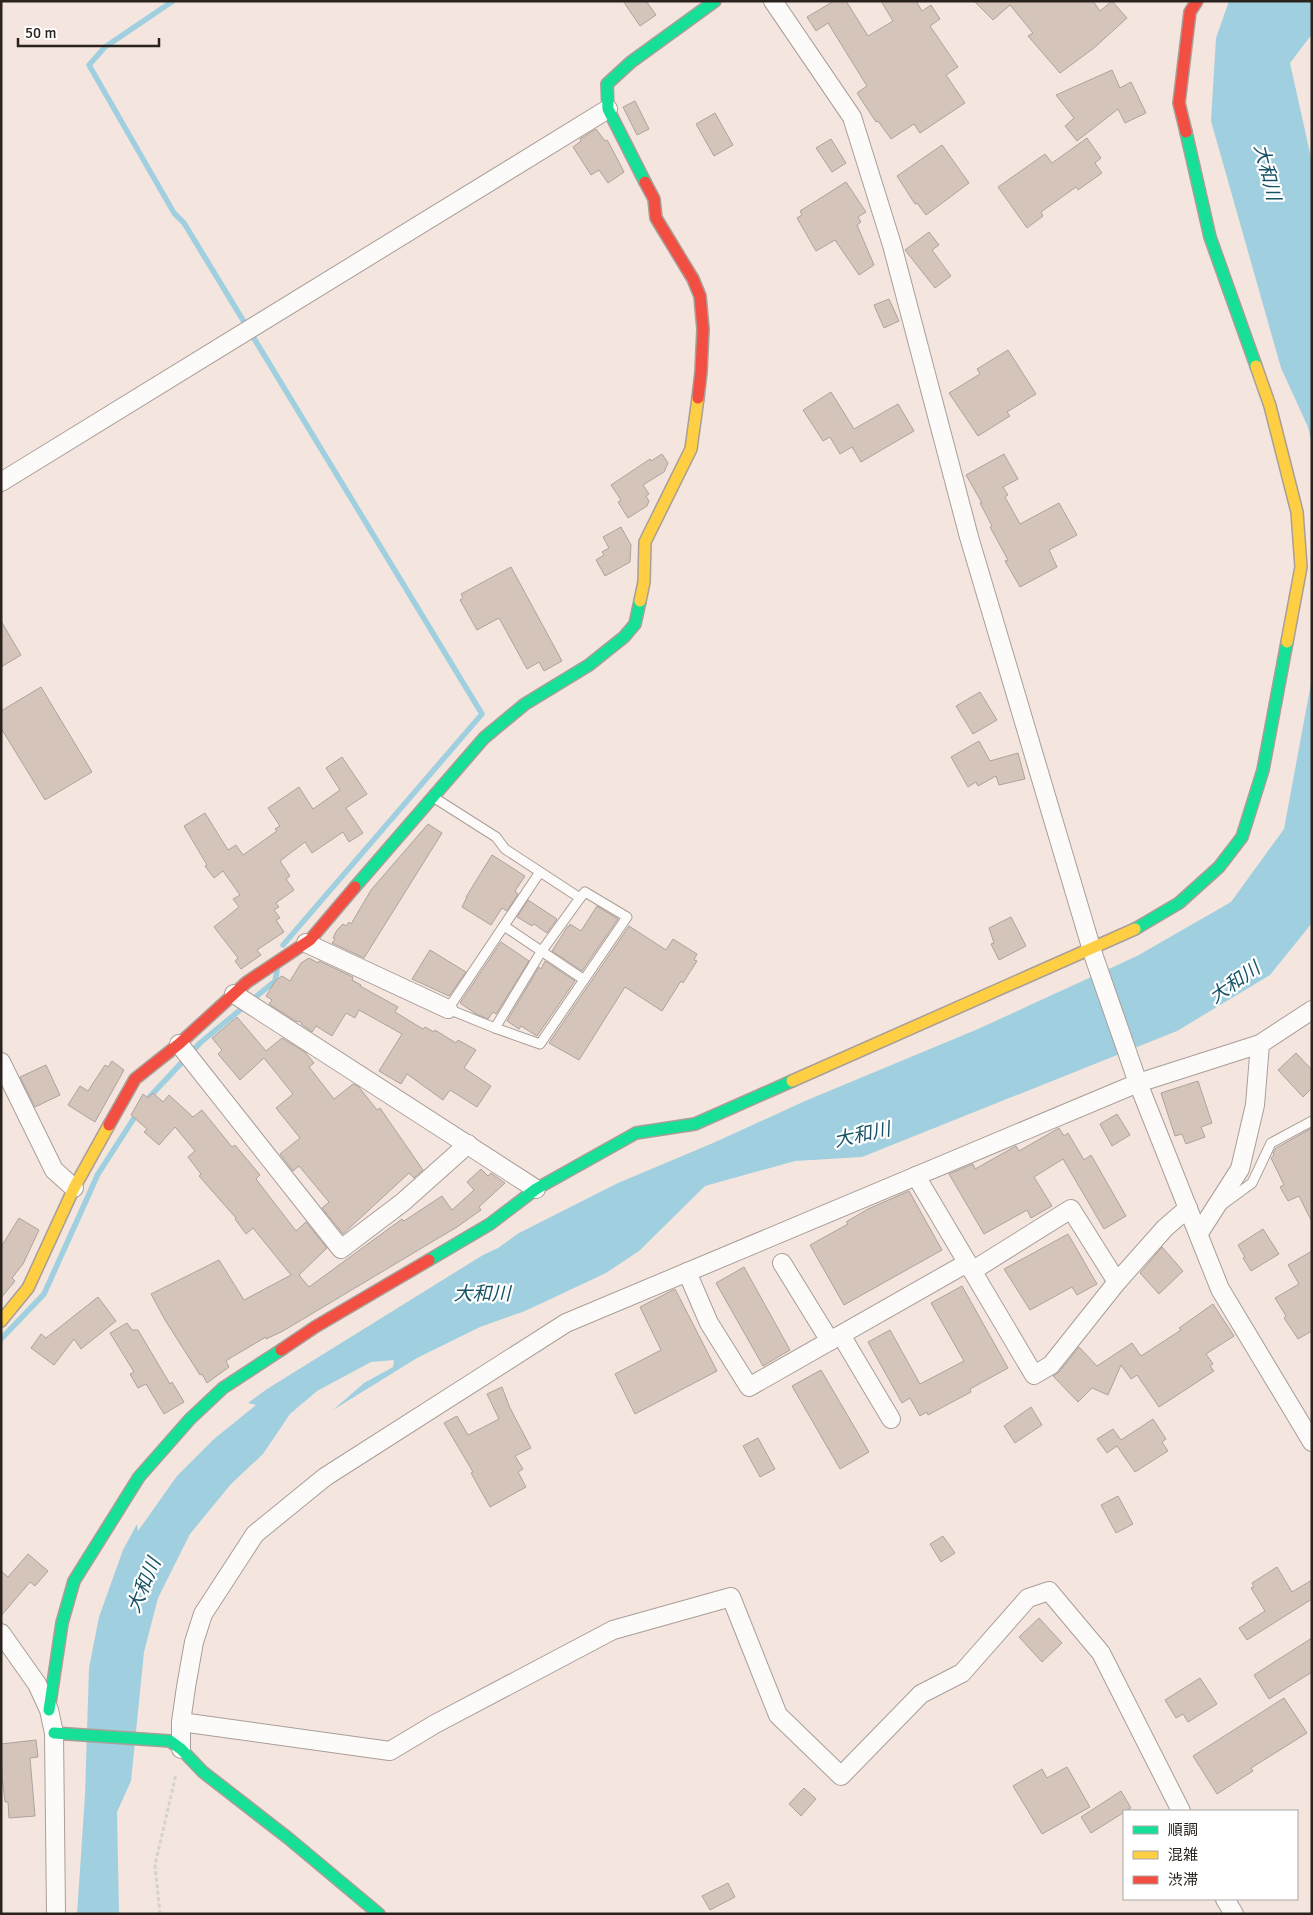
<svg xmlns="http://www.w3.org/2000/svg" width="1313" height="1915" viewBox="0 0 1313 1915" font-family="Signika,'Noto Sans JP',sans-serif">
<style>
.water{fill:#a0cfe0}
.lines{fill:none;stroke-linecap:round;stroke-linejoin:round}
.stream{stroke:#a0cfe0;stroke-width:5.5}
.building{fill:#d5c4b9;stroke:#ada39d}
.lane-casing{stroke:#a99e98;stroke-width:11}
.street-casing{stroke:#a99e98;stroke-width:20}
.fast-casing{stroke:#a99e98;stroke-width:14}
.slow-casing{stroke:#a99e98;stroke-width:14}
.jam-casing{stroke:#a99e98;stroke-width:14}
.path{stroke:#d5d2cf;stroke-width:3;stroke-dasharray:4 2.5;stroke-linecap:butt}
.lane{stroke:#fdfbfa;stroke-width:9}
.street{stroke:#fdfbfa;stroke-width:18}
.fast{stroke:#16e098;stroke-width:11}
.slow{stroke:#ffcf43;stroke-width:11}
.jam{stroke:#f24e42;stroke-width:11}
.labels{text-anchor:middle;stroke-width:4.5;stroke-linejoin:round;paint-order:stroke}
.water-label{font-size:19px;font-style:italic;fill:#165266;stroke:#fff}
</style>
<rect width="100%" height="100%" fill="#f4e6de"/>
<g class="water">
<polygon points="1229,1 1312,1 1312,34 1290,63 1312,162 1312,445 1308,427 1281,368 1211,121 1216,38"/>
<polygon points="1312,678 1312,923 1270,975 1177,1031 862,1157 795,1161 705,1186 639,1251 606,1273 525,1311 480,1327 417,1358 333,1410 364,1383 393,1367 394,1360 371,1362 317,1391 290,1414 263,1454 231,1484 190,1534 158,1598 144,1652 131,1781 117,1812 119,1914 77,1914 85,1795 89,1668 99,1617 123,1550 137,1524 138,1531 177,1476 214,1439 256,1405 248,1403 267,1389 483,1255 498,1248 519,1233 618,1183 713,1143 805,1101 978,1029 1137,956 1231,902 1284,829"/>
</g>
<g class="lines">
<g class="stream">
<polyline points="173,1 105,47 89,65 174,213 184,223 482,714 283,945"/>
<polyline points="143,1104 200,1043 275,981 277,971"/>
<polyline points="1,1339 44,1294 98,1174 138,1112"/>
</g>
</g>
<g class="building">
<polygon points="623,1 646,1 656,15 640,26"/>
<polygon points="834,1 846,1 868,36 893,21 881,1 916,1 922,11 931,5 940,19 930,26 958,67 946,75 965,103 920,133 914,124 891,139 878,121 876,122 857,93 867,86 828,23 816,31 807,17"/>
<polygon points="974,1 1093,1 1100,11 1112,1 1127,18 1094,48 1060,73 1028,36 1033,33 1010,5 993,20"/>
<polygon points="1112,70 1120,88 1131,82 1146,113 1125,123 1118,109 1077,141 1065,126 1074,118 1056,95"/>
<polygon points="635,101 649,129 637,135 623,107"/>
<polygon points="715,113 733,145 714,156 696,124"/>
<polygon points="596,129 605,141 607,140 610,145 624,172 608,183 599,170 591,175 573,147 581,141 580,139"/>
<polygon points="1087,138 1101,158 1095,163 1102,173 1078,190 1076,187 1041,212 1043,216 1027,228 998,187 1045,154 1052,163"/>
<polygon points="831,139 846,163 832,172 816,148"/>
<polygon points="942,145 969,183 926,215 917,203 915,204 897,176"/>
<polygon points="846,182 866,212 858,217 861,222 857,225 874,265 859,275 835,240 816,251 797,218 802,215 800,211"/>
<polygon points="929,232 939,245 932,250 951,276 935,288 905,250"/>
<polygon points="889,299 899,321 884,328 874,305"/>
<polygon points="1008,350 1036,394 1007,412 1010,416 978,436 949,393 980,374 977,369"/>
<polygon points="831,392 854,429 898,404 914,431 861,462 852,447 840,454 830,437 823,441 803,410"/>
<polygon points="662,454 668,463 664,472 643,485 649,494 646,496 649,501 647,506 628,518 618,502 621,500 611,485 650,459 651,461"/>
<polygon points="1004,454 1018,479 1003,487 1008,495 1005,497 1020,524 1059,503 1077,535 1049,550 1057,567 1020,587 1005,561 1008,560 990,527 992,526 980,503 982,503 966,475"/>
<polygon points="621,527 631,545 630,562 605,576 596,560 604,555 602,552 609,548 603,537"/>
<polygon points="511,567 562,661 544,671 539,662 527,669 499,618 477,630 460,600 463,598 461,594"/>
<polygon points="1,621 21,655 1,667"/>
<polygon points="41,687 92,772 45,800 1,728 1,711"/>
<polygon points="980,692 997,720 973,734 956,706"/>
<polygon points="979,741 990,761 1018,753 1025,779 999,785 996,776 978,786 976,782 968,787 951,757"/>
<polygon points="342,757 367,794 346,808 363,833 349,842 343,832 312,853 305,842 280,861 290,876 286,879 294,890 276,903 279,907 274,910 280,918 276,920 284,932 257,950 261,955 241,969 235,961 238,958 214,927 239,907 233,899 240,895 223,871 214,878 205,866 207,865 184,826 205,813 228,850 236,845 243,855 277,831 275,829 280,826 268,808 299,787 313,809 340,790 326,768"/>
<polygon points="428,824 442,833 364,958 332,943 335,939 333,938 337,930 343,924 346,926 349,922 351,924 371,890"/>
<polygon points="492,855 525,876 515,891 518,894 507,911 502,908 491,925 462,907 467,897 466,897"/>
<polygon points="528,900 557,919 547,933 534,924 532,926 517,917"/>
<polygon points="597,906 618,919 582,971 552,951 568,926 569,927 570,924 581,931"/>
<polygon points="1011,917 1026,946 999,960 991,944 994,943 989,928"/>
<polygon points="629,926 666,950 673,939 697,954 694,960 697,961 683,983 681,981 662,1011 625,987 579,1060 549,1043"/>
<polygon points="501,942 529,961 496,1014 493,1012 488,1019 476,1014 460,1003"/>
<polygon points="430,950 466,972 449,996 412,979"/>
<polygon points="309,958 318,963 319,961 353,977 352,980 361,985 360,986 398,1007 395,1012 423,1029 425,1027 434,1032 435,1030 456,1043 458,1040 476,1050 464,1068 491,1086 477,1107 450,1090 443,1100 407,1074 401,1084 379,1071 402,1034 359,1010 355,1018 346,1013 332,1036 316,1026 312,1032 301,1024 302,1023 298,1021 297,1022 269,1004 272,1000 266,996 276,980 282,976 290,981 301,963"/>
<polygon points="545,961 575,981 537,1036 521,1026 519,1029 507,1021 539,967 541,969"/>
<polygon points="237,1017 266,1051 282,1038 305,1052 314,1063 309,1067 334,1099 353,1084 358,1086 377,1110 380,1108 423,1170 414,1178 409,1173 343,1234 322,1208 329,1202 299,1166 293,1171 280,1154 300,1138 276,1108 293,1094 264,1058 240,1080 218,1054 222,1050 212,1038"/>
<polygon points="1296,1053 1312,1070 1312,1088 1303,1097 1278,1070"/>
<polygon points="112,1061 124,1070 95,1122 68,1105 80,1086 88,1091 105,1065 108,1067"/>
<polygon points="46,1065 60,1095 35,1107 20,1077"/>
<polygon points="1198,1081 1212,1123 1201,1127 1205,1137 1186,1144 1182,1134 1175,1136 1161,1093"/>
<polygon points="153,1093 163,1102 169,1095 193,1117 202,1110 232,1147 235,1145 260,1175 256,1179 296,1231 306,1222 327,1248 299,1275 309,1287 402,1219 404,1221 442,1196 452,1210 474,1190 467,1182 481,1169 488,1176 491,1173 505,1183 479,1207 481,1210 457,1227 283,1331 266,1339 266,1337 232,1357 226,1361 229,1367 207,1383 202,1374 200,1375 165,1320 151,1294 219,1260 244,1300 291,1275 253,1228 246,1234 235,1219 236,1218 199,1176 201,1174 188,1157 195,1151 175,1127 159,1145 144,1132 147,1129 131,1115 143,1094 148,1098"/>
<polygon points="1117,1114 1130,1135 1112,1146 1100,1124"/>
<polygon points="1059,1128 1064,1136 1068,1133 1084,1160 1091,1155 1126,1216 1104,1229 1063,1159 1034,1177 1052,1206 1031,1218 1027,1210 984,1234 949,1174 973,1164 975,1169 1016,1146 1019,1151"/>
<polygon points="1312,1128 1312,1222 1299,1196 1288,1201 1280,1187 1284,1185 1271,1158 1274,1155 1273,1153 1276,1148"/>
<polygon points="909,1191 942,1250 844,1305 810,1245 848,1224 846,1222 868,1209"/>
<polygon points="19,1218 39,1230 23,1264 12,1278 15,1281 1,1298 1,1247"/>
<polygon points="1263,1229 1279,1254 1251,1271 1243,1258 1245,1257 1238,1245"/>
<polygon points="1068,1234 1097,1284 1077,1295 1072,1287 1030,1310 1004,1269"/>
<polygon points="1162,1247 1183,1271 1159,1294 1140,1273"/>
<polygon points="1312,1251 1312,1331 1298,1339 1284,1318 1286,1316 1275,1298 1299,1284 1288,1265"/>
<polygon points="744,1267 790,1350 763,1366 716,1283"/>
<polygon points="962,1286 1008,1368 970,1389 971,1392 928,1415 927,1412 920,1416 910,1398 902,1403 868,1342 890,1330 920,1384 964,1361 931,1303"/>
<polygon points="675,1289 717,1371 635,1414 615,1374 661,1350 640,1307"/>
<polygon points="98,1297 116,1321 81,1349 74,1339 54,1365 31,1348 41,1334 46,1338"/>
<polygon points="1213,1304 1234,1336 1206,1354 1213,1364 1210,1366 1214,1371 1159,1407 1137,1375 1131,1379 1121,1365 1108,1395 1092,1388 1078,1402 1053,1376 1059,1372 1079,1347 1097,1366 1132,1343 1141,1356 1181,1330 1179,1328"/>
<polygon points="127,1323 132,1330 138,1330 170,1384 172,1382 184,1402 164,1414 146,1384 138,1388 130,1374 134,1372 110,1333"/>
<polygon points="821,1370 869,1452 840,1469 792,1386"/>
<polygon points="502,1387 510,1408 531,1448 515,1456 523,1469 518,1472 526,1487 490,1507 471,1473 473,1472 444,1423 457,1416 468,1435 499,1419 487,1394"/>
<polygon points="1031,1407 1042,1425 1015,1443 1004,1426"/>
<polygon points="1153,1419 1166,1439 1162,1442 1168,1451 1135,1472 1117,1446 1107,1453 1097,1439 1113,1429 1121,1440"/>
<polygon points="758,1438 775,1469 760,1477 743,1446"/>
<polygon points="1118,1496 1133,1524 1116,1533 1101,1505"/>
<polygon points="943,1536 955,1553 941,1562 930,1544"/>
<polygon points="28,1554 48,1571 35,1586 30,1582 1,1616 1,1571 8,1577"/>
<polygon points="1277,1567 1292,1592 1312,1580 1312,1599 1247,1640 1239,1628 1265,1611 1251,1588 1254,1587 1252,1583"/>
<polygon points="1039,1618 1062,1643 1042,1662 1019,1637"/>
<polygon points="1312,1638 1312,1672 1269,1699 1254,1675"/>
<polygon points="1200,1678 1217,1704 1188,1722 1183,1714 1176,1718 1165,1700"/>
<polygon points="1284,1698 1307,1733 1251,1768 1253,1771 1217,1794 1193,1756"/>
<polygon points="36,1740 38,1757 30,1758 35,1816 9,1818 8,1802 5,1802 2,1777 1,1744"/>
<polygon points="1067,1767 1090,1807 1042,1834 1013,1786 1042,1769 1047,1778"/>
<polygon points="804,1788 816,1799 801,1816 789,1804"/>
<polygon points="1121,1791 1131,1808 1091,1833 1081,1817"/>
<polygon points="728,1883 735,1897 710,1910 702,1896"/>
</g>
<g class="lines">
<defs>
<g id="lane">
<polyline points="433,797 496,837 505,849 580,898 541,952 495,1028 448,1009 540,872"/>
<polyline points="504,926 583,979"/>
<polyline points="495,1028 540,1044 627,917 585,892 580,898"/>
<polyline points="1222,1205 1252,1183 1271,1143 1312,1121"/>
</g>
<g id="street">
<polyline points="773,1 852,117 892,245 969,537 1094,957 1138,1083 1220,1289 1312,1442"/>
<polyline points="1,482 608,109"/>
<polyline points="306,943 448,1009"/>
<polyline points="234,994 536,1189"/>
<polyline points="179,1044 341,1249 403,1202 468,1144"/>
<polyline points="1,1062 54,1170 74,1188"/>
<polyline points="916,1176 1034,1375 1051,1365 1117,1282 1165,1228 1188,1208"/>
<polyline points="1199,1233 1240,1169 1255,1105 1260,1044 1312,1010"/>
<polyline points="782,1263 830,1341"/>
<polyline points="972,1271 1071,1209 1117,1282"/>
<polyline points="687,1272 709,1323 749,1387 967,1263"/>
<polyline points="841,1335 891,1419"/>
<polyline points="1,1633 37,1684 49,1710 54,1733 56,1914"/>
<polyline points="181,1722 390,1751 435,1724 613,1630 731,1597 778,1715 841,1776 921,1694 962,1673 1028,1598 1049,1591 1101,1653 1181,1811"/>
<polyline points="181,1749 181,1722 186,1687 194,1642 203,1614 255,1534 325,1477 566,1323 1138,1083 1260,1044"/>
<polyline points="1225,1899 1234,1914"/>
</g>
<g id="fast">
<polyline points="1186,132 1210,237 1256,366"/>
<polyline points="645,182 608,109 607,84 631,62 715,1"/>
<polyline points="355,887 484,738 525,704 589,665 624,637 635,624 640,601"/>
<polyline points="1135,929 1179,903 1219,867 1242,837 1263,770 1287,642"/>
<polyline points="429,1260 490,1224 536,1189 636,1133 695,1124 792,1081"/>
<polyline points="49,1710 62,1623 74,1581 139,1477 190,1419 223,1388 281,1350"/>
<polyline points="54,1733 170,1741 181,1749 203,1772 288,1838 379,1914"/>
</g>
<g id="slow">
<polyline points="1256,366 1270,406 1297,512 1301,567 1287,642"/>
<polyline points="640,601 644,582 645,542 691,449 698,398"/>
<polyline points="792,1081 1135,929"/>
<polyline points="1,1321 28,1288 74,1188 109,1125"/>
</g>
<g id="jam">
<polyline points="1186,132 1179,103 1190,12 1197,1"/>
<polyline points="645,182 654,199 656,218 693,279 700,296 703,329 701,372 698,398"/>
<polyline points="109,1125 135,1079 179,1044 247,982 310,940 355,887"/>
<polyline points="281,1350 315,1327 429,1260"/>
</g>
</defs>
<use href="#lane" class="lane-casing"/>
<use href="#street" class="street-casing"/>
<use href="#fast" class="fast-casing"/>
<use href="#slow" class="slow-casing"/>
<use href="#jam" class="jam-casing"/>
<polyline class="path" points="160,1914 155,1865 176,1774"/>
<use href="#lane" class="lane"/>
<use href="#street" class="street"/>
<use href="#fast" class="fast"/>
<use href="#slow" class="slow"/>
<use href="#jam" class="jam"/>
</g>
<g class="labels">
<g class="water-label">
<text transform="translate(1268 172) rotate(76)" y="7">大和川</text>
<text transform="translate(1234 982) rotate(-35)" y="7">大和川</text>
<text transform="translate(862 1134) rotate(-12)" y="7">大和川</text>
<text x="482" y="1300">大和川</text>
<text transform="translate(143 1585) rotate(-67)" y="7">大和川</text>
</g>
</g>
<rect width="1313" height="1915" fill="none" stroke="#2a221c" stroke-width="5"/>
<rect x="1123" y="1810" width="175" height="90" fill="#ffffff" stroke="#aaa7a4"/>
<rect x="1133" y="1826" width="25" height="8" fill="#16e098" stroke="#aaa7a4"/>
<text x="1168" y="1835" font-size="15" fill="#2a221c">順調</text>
<rect x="1133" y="1851" width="25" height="8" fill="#ffcf43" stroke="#aaa7a4"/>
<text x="1168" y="1860" font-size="15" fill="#2a221c">混雑</text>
<rect x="1133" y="1876" width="25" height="8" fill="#f24e42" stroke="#aaa7a4"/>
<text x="1168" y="1885" font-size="15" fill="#2a221c">渋滞</text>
<path d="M18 38v8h141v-8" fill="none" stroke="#2a221c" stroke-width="2.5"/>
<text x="25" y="38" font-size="15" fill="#2a221c" stroke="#ffffff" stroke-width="4" paint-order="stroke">50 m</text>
</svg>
